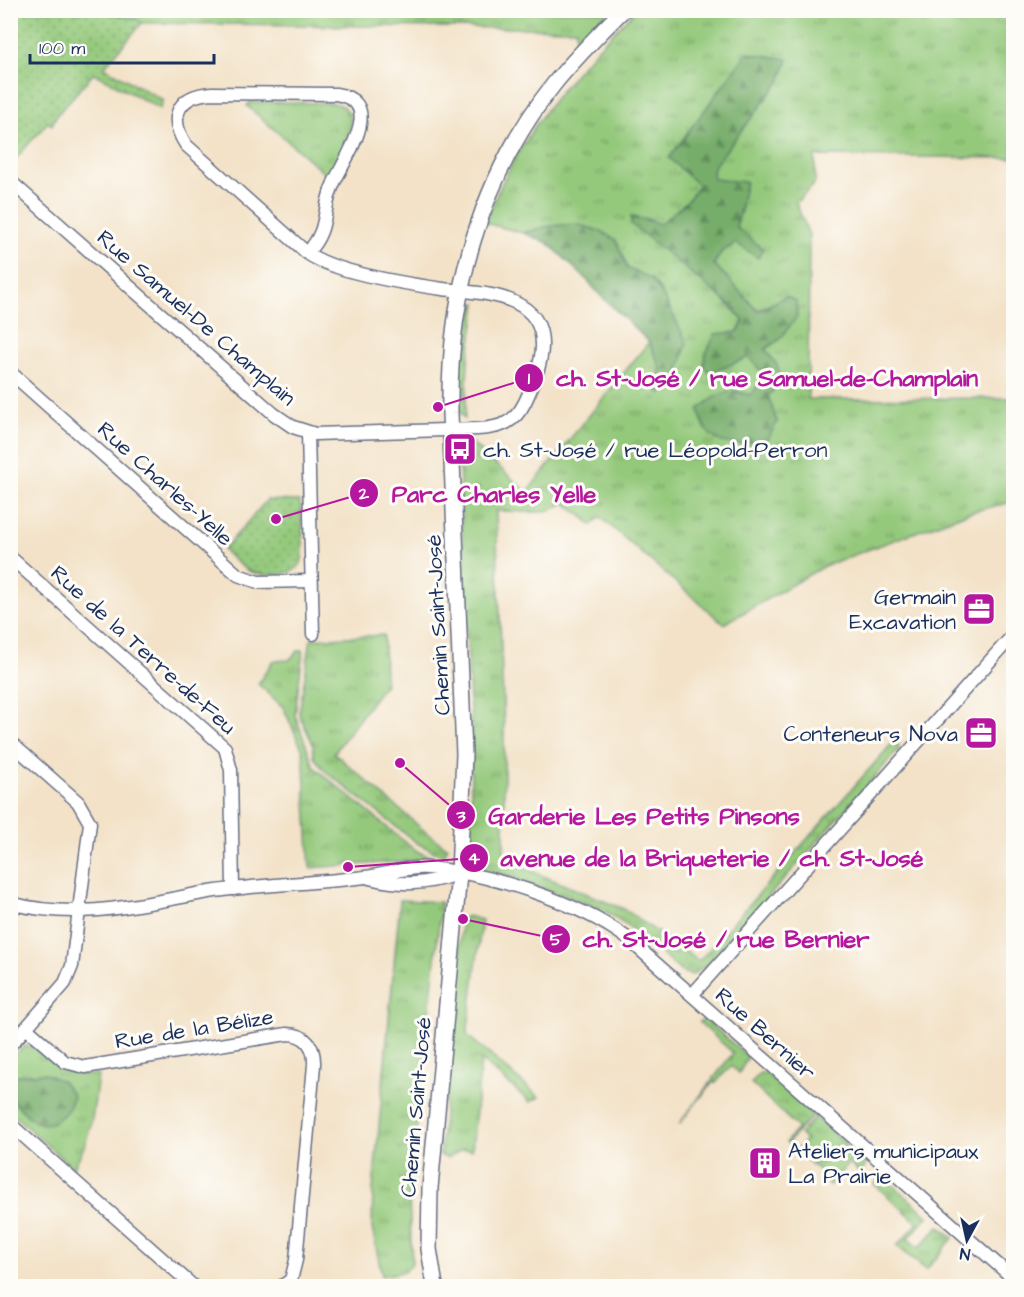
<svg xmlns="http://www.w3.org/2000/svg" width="1024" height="1297" font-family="'Architects Daughter',sans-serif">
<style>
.grass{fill:url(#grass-tufts);stroke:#587c6c;stroke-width:1.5;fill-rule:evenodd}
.forest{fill:url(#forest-firs);stroke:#496e64;stroke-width:1.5}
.park{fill:url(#park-dots);stroke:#587c6c;stroke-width:1.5}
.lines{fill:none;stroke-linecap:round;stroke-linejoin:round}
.minor-casing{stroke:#676e83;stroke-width:15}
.tertiary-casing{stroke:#676e83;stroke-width:18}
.minor{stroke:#fff;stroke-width:12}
.tertiary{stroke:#fff;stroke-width:15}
.labels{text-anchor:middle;stroke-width:6;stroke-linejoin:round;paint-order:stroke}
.street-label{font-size:22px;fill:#1b2f5e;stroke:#fdfcf7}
.poi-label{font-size:22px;fill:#1b2f5e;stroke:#fdfcf7;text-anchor:start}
.leader{fill:none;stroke:#b5179e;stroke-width:2}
.callout-dot{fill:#b5179e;stroke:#fdfcf7;stroke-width:2}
.mark-label{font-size:18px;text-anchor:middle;font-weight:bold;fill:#fff}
.callout-label{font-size:24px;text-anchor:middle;font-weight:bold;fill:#b5179e;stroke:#fdfcf7;stroke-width:6;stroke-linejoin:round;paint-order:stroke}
</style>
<defs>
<pattern id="grass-tufts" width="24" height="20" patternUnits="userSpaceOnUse" patternTransform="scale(1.5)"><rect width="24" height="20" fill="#94c97b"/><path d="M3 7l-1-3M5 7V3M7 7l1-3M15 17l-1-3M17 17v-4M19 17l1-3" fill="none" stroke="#78a468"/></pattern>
<pattern id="forest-firs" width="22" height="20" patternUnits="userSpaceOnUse" patternTransform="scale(1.5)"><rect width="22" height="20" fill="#77ad6b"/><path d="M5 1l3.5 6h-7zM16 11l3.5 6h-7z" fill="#618d5b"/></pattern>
<pattern id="park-dots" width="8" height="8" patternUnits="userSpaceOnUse" patternTransform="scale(1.5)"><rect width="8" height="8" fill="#94c97b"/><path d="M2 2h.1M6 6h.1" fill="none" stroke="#78a468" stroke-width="1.8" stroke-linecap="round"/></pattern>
</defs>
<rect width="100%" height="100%" fill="#fdfcf7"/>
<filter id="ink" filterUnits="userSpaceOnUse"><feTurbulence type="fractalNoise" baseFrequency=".0167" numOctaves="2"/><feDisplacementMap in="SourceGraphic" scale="12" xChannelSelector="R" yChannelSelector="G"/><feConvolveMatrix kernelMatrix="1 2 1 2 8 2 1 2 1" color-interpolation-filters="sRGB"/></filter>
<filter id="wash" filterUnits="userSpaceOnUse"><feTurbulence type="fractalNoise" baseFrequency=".008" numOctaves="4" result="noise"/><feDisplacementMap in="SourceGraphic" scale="24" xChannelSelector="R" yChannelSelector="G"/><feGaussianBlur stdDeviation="1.35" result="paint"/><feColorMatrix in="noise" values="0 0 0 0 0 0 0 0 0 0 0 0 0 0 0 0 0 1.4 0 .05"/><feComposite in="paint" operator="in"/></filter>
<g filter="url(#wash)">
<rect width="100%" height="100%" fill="#f3e2c8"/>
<g class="grass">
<polygon points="106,11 609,11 576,42 576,29 142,23 136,19 106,13"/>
<path d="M635 11H1013V158L815 156V183L796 203 809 235 808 399 1013 398V502L970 512 824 566 724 624 600 517 592 525 564 502C550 518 516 510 496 511L504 727V860L624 909 699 961 897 738 899 749 710 963 692 975 682 972 626 924 598 907 480 867 471 858V726L459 461 462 464 467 460V450L463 446 467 439 527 492 649 342 661 369 655 384 658 392 678 326C658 291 668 286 627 268L623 254 550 226 523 233 485 223C516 138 571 72 635 11ZM747 53 788 59 780 81 713 167V180L742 207 736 227 758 257 736 243 722 251 714 264 758 311 786 296 779 340 764 348 777 365 768 396 777 422 733 390 750 395 766 377 749 357 710 372 744 321 645 218 660 225 686 202 700 186 670 158Z"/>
<path d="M250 102 333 103C371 110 337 157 328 176L247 106Z"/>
<polygon points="477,303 468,363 465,419 456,408 456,362 464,310"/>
<polygon points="384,635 385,684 334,753 427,833 448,848 443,856 417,843 324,770 314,757 313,744 299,714 311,639"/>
<polygon points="299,650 303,650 295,715 314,767 416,851 437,859 310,868 303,751 283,707 258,684 273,661 289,660"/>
<polygon points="400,900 440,902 441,906 409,1195 412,1264 403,1272 382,1276 372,1228 373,1190"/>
<polygon points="467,916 482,920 467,1035 539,1097 530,1102 481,1060 472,1150 463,1149 447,1158 440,1155 462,919"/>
<polygon points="705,1019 748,1057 739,1073 731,1066 715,1083 713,1082 679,1124 733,1053 699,1022"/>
<path d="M25 1046C52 1046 51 1081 98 1074 94 1108 92 1138 73 1168L11 1113 10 1098 35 1122 44 1073 11 1076V1057Z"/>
<polygon points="760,1073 766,1073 813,1115 790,1140 789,1145 786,1142 798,1128 751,1083"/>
<polygon points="815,1117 867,1162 861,1174 849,1163 830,1185 824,1180 826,1177 796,1150 806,1140 800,1134"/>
<polygon points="881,1177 884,1177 928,1216 908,1239 919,1248 939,1226 953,1238 926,1270 897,1246 918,1223 874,1184"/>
</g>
<g class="forest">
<path d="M747 53 788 59 780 81 713 167V179L746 182 736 227 763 249 758 258 736 243 722 251 714 264 758 311 786 296 796 301 797 317 779 340 765 349 777 365 782 381 768 396 777 422 768 439C735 448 705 449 699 409 719 393 724 388 750 395L766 377 749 357 710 373 704 366 705 356 715 334 738 332 744 321 729 304 631 224V216L660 224 686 202 699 186 669 158Z"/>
<path d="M577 224 600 231 616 240 627 268C634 271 643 274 649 278 661 286 679 328 687 343L678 373 661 394 655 384 661 369 649 342 598 293 589 282 548 243 523 233 550 226Z"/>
<path d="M44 1073 62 1081 73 1095C72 1111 53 1130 36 1122 27 1117 18 1105 10 1098L11 1076Z"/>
</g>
<g class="park">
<polygon points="69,11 82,13 82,11 106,11 106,13 136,19 142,23 104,67 163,100 160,109 94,73 56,116 52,125 48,122 11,164 11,11"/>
<path d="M267 500 300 501C301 516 306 550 301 563 295 577 261 577 249 571 239 566 231 557 223 550Z"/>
</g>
</g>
<g filter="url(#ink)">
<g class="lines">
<g class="minor-casing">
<g id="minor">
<path d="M10 181 274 414 293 427 315 434 478 429C500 428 515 423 525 402 541 369 558 322 514 302 493 292 465 292 443 289 407 284 335 273 307 253L186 145C167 116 179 95 212 93L336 94C388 102 343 160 333 185 321 213 330 228 307 253"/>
<polyline points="10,372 238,575 258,582 311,581"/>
<polyline points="308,433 313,634"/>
<polyline points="10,557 225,748 231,770 233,889"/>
<polyline points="10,742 78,802 90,823 72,966 65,983 26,1028"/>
<path d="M369 878C402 886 425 885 457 874"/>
<path d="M10 903C77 921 138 905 203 893 257 884 312 884 365 877 386 875 406 866 428 868 488 873 579 902 627 938L1014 1279"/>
<polyline points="692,995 1014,634"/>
<path d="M10 1045 26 1028 65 1062 85 1067 287 1034C306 1034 315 1047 314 1065L296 1260 291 1280 282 1286"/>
<polyline points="10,1124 193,1286"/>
</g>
</g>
<g class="tertiary-casing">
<path id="tertiary" d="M435 1286 429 1249 430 1188 459 874 464 754 450 413C448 295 480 177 554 84 575 58 599 34 623 10"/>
</g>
<use href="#minor" class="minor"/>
<use href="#tertiary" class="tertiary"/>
</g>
</g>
<defs>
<g id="bus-square" transform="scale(1.725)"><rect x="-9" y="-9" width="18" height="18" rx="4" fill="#b5179e" stroke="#fdfcf7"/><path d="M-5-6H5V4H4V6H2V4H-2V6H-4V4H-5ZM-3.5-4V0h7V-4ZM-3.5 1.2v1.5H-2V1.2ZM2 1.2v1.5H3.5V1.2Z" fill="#fff"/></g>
<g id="office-square" transform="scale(1.725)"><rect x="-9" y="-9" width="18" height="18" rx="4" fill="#b5179e" stroke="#fdfcf7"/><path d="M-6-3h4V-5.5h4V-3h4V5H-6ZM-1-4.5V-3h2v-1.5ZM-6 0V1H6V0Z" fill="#fff"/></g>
<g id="building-square" transform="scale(1.725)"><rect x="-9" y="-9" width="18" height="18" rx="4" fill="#b5179e" stroke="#fdfcf7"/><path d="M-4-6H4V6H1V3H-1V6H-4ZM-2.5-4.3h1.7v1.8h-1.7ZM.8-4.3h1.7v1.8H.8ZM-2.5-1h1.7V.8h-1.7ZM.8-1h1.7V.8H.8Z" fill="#fff"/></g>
</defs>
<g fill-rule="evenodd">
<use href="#bus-square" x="460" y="449"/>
<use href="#office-square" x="979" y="609"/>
<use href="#office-square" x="981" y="733"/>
<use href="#building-square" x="765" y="1163"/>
</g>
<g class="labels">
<g class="street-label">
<text transform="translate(197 317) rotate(41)" y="8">Rue Samuel-De Champlain</text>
<text transform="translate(166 483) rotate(42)" y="8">Rue Charles-Yelle</text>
<text transform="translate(437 625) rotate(-93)" y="8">Chemin Saint-José</text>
<text transform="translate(144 649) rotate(42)" y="8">Rue de la Terre-de-Feu</text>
<text transform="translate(194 1028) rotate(-9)" y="8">Rue de la Bélize</text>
<text transform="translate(766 1033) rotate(42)" y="8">Rue Bernier</text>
<text transform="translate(415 1107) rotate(-85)" y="8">Chemin Saint-José</text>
</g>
<g class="poi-label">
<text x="483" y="457">ch. St-José / rue Léopold-Perron</text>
<text x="956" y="604" text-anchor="end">Germain<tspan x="956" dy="25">Excavation</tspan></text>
<text x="958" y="741" text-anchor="end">Conteneurs Nova</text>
<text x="788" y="1158">Ateliers municipaux<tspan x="788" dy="25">La Prairie</tspan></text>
</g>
</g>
<path class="leader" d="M438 407L529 378M276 519L364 493M400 763L461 815M348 867L474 858M463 919L556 939"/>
<g class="callout-dot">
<circle cx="438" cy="407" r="6"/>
<circle cx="276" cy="519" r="6"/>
<circle cx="400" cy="763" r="6"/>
<circle cx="348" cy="867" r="6"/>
<circle cx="463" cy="919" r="6"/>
<circle cx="529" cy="378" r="15"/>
<circle cx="364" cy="493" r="15"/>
<circle cx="461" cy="815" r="15"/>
<circle cx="474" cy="858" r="15"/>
<circle cx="556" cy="939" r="15"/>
</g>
<g class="mark-label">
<text x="529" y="384">1</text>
<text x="364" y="499">2</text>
<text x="461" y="822">3</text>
<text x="474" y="864">4</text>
<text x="556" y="945">5</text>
</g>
<g class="callout-label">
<text x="767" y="386">ch. St-José / rue Samuel-de-Champlain</text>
<text x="494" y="502">Parc Charles Yelle</text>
<text x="644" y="824">Garderie Les Petits Pinsons</text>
<text x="712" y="866">avenue de la Briqueterie / ch. St-José</text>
<text x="726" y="947">ch. St-José / rue Bernier</text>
</g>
<rect width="1024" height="1297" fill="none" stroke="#fdfcf7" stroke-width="36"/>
<g transform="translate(967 1240) rotate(188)" stroke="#fdfcf7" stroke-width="4.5" paint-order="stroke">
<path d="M0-4.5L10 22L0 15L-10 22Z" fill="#1b2f5e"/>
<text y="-9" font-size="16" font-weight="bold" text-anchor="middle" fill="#1b2f5e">N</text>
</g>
<path d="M30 54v9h184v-9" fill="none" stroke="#1b2f5e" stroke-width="3"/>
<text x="39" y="54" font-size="18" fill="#1b2f5e" stroke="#fdfcf7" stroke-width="4.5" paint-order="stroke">100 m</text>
</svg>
